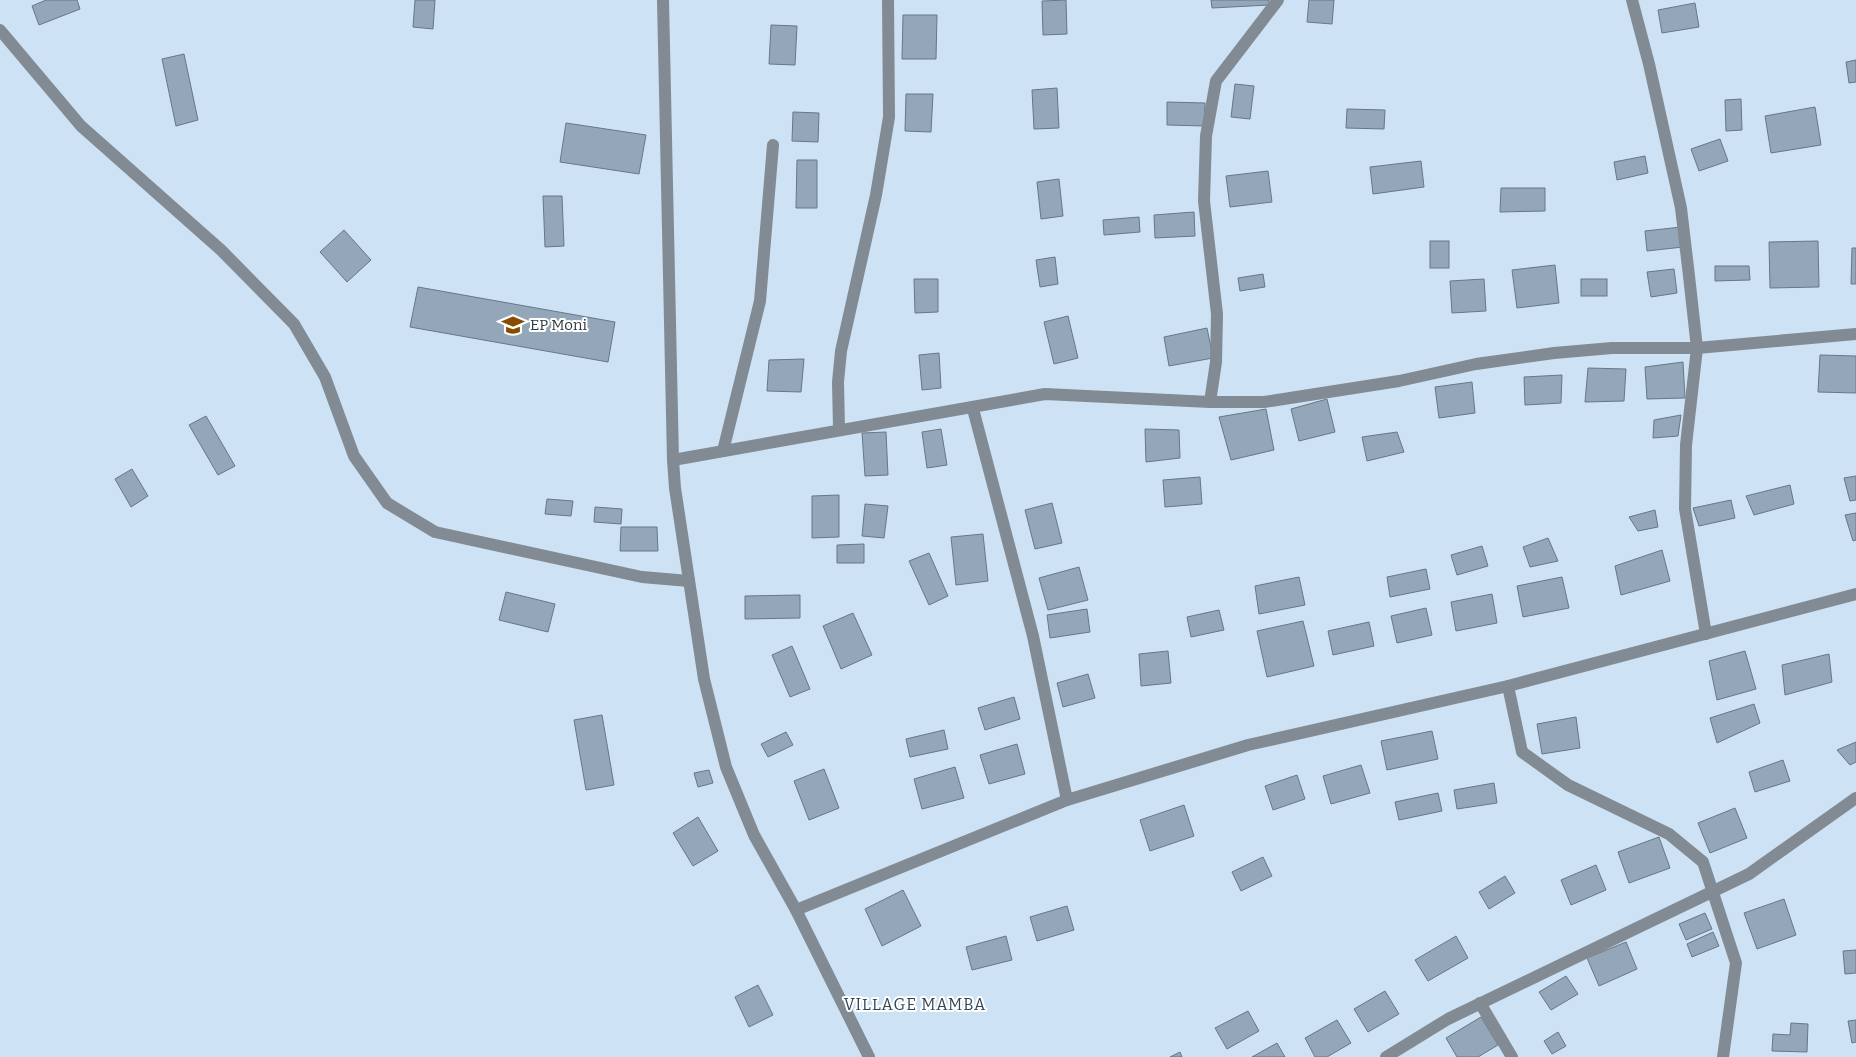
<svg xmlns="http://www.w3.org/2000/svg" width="1856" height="1057" font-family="Bitter,serif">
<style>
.building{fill:#93a7b8;stroke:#657888}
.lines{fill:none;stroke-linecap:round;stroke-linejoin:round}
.minor{stroke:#828b93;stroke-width:12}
.labels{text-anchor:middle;stroke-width:4;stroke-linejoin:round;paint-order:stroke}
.poi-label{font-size:15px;fill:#313a41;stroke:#fff;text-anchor:start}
.neighbourhood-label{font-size:16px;letter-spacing:1px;fill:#334553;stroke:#fff}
</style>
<rect width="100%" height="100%" fill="#cde2f4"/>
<g class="building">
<polygon points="46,0 77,0 80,9 39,25 32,6"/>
<polygon points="415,0 435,0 433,29 413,27"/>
<polygon points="1066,0 1067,34 1043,35 1042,1"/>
<polygon points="1211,0 1269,0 1269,5 1212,8"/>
<polygon points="1309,0 1334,0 1332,24 1307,22"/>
<polygon points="1695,3 1699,27 1662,33 1658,10"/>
<polygon points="903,15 937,15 936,59 902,59"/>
<polygon points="771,25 797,26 795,65 769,64"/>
<polygon points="184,54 198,120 176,126 162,59"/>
<polygon points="1856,60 1856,82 1849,83 1846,62"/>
<polygon points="1235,84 1254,86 1250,119 1231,117"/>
<polygon points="1057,88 1059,128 1034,129 1032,90"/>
<polygon points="906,94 933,94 931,132 905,131"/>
<polygon points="1741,99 1742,130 1726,131 1725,100"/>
<polygon points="1167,102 1205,103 1204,126 1167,125"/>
<polygon points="1815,107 1821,145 1771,153 1765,116"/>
<polygon points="1347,109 1385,110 1384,129 1346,128"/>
<polygon points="793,112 819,113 818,142 792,141"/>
<polygon points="566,123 646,135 639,174 560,162"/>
<polygon points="1720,139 1728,161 1699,171 1691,149"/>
<polygon points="1645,156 1648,173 1617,180 1614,162"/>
<polygon points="797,160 817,160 817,208 796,208"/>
<polygon points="1421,161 1424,187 1373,194 1370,167"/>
<polygon points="1268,171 1272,202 1230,207 1226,176"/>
<polygon points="1059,179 1063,216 1041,219 1037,182"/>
<polygon points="1501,188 1545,188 1545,211 1500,212"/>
<polygon points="543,196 562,196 564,246 545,247"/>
<polygon points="1194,212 1195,236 1155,238 1154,215"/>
<polygon points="1139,217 1140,232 1104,235 1103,220"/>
<polygon points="1681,227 1683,247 1647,251 1645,231"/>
<polygon points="344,230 371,260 347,282 320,252"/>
<rect x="1430" y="241" width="19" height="27"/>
<polygon points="1818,241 1819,287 1770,288 1769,242"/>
<polygon points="1852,248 1856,248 1856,284 1851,284"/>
<polygon points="1055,257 1058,284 1040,287 1036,260"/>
<polygon points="1555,265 1559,303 1517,308 1512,270"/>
<polygon points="1715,266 1749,266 1750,280 1715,281"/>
<polygon points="1674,269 1677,293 1651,297 1647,272"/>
<polygon points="1263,274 1265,287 1240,291 1238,278"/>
<polygon points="914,279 938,279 938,312 915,313"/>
<polygon points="1484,279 1486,311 1452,313 1450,281"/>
<rect x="1581" y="279" width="26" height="17"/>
<polygon points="418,287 615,322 608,362 410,327"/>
<polygon points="1068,316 1078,358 1054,364 1044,322"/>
<polygon points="1207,328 1213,358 1169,366 1164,337"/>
<polygon points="939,353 941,388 922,390 919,355"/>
<polygon points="1820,355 1856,356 1856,393 1818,392"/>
<polygon points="804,359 801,392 767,391 769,360"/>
<polygon points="1683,362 1685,398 1647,399 1645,367"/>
<polygon points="1588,368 1626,369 1624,401 1585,402"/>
<polygon points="1562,375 1561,403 1525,405 1524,377"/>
<polygon points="1472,382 1475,413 1439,418 1435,387"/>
<polygon points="1327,399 1335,432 1299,441 1291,409"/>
<polygon points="1266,409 1274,450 1231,460 1219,417"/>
<polygon points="1681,415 1678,436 1653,438 1654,420"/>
<polygon points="206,416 235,466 218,475 189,425"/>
<polygon points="941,429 947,465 927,468 922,432"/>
<polygon points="1145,429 1179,430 1180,458 1146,462"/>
<polygon points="886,432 888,475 865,476 862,433"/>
<polygon points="1397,432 1404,452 1367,461 1362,437"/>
<polygon points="132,469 148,496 131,507 115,479"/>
<polygon points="1856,476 1856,500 1850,501 1844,478"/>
<polygon points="1200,477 1202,504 1165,507 1163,480"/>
<polygon points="1790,485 1794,504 1754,515 1746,496"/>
<polygon points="839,495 839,537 812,538 812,496"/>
<polygon points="547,499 573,501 571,516 545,514"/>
<polygon points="1731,500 1735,518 1699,526 1693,508"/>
<polygon points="1052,503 1062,543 1035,549 1025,510"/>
<polygon points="865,504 888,506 884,538 862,536"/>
<polygon points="595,507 622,509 621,524 594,522"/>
<polygon points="1655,510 1658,527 1638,531 1629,517"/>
<polygon points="1856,513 1856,540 1853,541 1845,515"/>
<polygon points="621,527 657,527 658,551 620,551"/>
<polygon points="983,534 988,581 956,585 951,537"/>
<polygon points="1548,538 1558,561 1530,567 1523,547"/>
<polygon points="864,544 864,563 837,563 837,545"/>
<polygon points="1482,546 1488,566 1457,575 1451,555"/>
<polygon points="1662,550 1670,581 1621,595 1615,566"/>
<polygon points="929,553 948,596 929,605 909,561"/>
<polygon points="1079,567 1088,600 1048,610 1039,578"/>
<polygon points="1426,569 1430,589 1390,597 1387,577"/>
<polygon points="1299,577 1305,605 1259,614 1255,586"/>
<polygon points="1562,577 1569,608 1523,617 1517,586"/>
<polygon points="506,592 555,604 548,632 499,620"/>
<polygon points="1492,594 1497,623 1456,631 1451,602"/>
<polygon points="800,595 800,618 745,619 745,596"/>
<polygon points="1426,608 1432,635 1397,643 1391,616"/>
<polygon points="1087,609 1090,632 1050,638 1047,615"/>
<polygon points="1219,610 1224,630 1191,637 1187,617"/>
<polygon points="853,613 872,655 841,669 823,626"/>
<polygon points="1303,621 1314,666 1267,677 1257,631"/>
<polygon points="1369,622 1374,646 1333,655 1328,631"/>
<polygon points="792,646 810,689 790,697 772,655"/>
<polygon points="1168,651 1171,683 1141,686 1139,654"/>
<polygon points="1745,651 1756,689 1717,700 1709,661"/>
<polygon points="1829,654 1832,682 1785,695 1782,665"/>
<polygon points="1088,674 1095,698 1063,707 1057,683"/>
<polygon points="1014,697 1020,719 985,730 978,708"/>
<polygon points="1754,704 1760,723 1717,743 1710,718"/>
<polygon points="602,715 614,785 586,790 574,720"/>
<polygon points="1576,717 1580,748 1542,754 1537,724"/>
<polygon points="944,730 948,749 910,757 906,739"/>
<polygon points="1432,731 1438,759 1387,770 1381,741"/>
<polygon points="786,732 793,745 768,757 761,744"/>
<polygon points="1856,742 1856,762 1850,765 1837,750"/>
<polygon points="1017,744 1025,774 989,784 980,755"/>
<polygon points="1783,760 1790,781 1755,792 1749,772"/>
<polygon points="1361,765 1370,793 1331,804 1323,776"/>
<polygon points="955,767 964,798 922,809 914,779"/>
<polygon points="824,769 839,808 809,820 794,781"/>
<polygon points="709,770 713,783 698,787 694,773"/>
<polygon points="1297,775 1305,799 1273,810 1265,786"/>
<polygon points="1494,783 1497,803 1457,809 1454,790"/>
<polygon points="1438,793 1442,811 1399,820 1395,802"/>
<polygon points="1184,805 1194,836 1150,851 1140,820"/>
<polygon points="1735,808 1747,838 1710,853 1698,823"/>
<polygon points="698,817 718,851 693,866 673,833"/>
<polygon points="1659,837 1670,868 1629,883 1618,852"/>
<polygon points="1263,857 1272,876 1241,891 1232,872"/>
<polygon points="1596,865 1606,890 1571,905 1561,880"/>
<polygon points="1505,876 1515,893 1489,909 1479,892"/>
<polygon points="903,890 921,926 882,946 865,909"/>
<polygon points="1784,899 1796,935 1757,949 1744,913"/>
<polygon points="1067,906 1074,930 1037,941 1030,917"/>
<polygon points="1705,913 1712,929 1686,940 1679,924"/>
<polygon points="1713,932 1719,946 1692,957 1687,944"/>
<polygon points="1006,936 1012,960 972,970 966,947"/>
<polygon points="1456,936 1468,958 1428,981 1415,960"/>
<polygon points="1626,942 1637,969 1599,986 1587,958"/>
<polygon points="1856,950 1856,973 1845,974 1843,951"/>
<polygon points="1566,976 1578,994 1551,1010 1539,992"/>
<polygon points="758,985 773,1015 749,1027 735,997"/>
<polygon points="1385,991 1399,1014 1368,1032 1354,1009"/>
<polygon points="1248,1011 1259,1031 1227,1049 1215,1028"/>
<polygon points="1481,1017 1498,1045 1478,1057 1457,1057 1446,1038"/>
<polygon points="1337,1020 1351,1043 1327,1057 1315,1057 1305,1038"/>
<polygon points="1856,1020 1856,1042 1852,1043 1848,1021"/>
<polygon points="1791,1023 1808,1024 1807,1052 1772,1051 1773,1034 1790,1035"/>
<polygon points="1558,1032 1566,1046 1552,1054 1544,1041"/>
<polygon points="1277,1043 1285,1057 1252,1057"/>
<polygon points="1180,1052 1182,1057 1170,1057"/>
</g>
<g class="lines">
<g class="minor">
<polyline points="663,0 673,460 675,488 704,679 726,767 754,835 796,910 869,1057"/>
<polyline points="1632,0 1649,64 1681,208 1689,276 1697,348 1686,445 1685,509 1706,634"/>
<polyline points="0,30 81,126 221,250 294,324 325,377 354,456 387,503 435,532 642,577 689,581"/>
<polyline points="1210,402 1216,362 1217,314 1204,201 1206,136 1216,81 1278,0"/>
<polyline points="973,409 1033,636 1067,800"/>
<polyline points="839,429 838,382 841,351 876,195 889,117 888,0"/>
<polyline points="723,451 760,301 773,145"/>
<polyline points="673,460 1045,394 1210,402 1264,402 1399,381 1476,364 1554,353 1612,348 1697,348 1856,334"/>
<polyline points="1508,686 1522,752 1568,785 1669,834 1703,862 1736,963 1723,1057"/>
<polyline points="796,910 1067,800 1248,745 1508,686 1856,594"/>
<polyline points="1480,1003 1512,1057"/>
<polyline points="1386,1057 1448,1019 1749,874 1856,798"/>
</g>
</g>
<defs>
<g id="school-bare" transform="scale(1.725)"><path d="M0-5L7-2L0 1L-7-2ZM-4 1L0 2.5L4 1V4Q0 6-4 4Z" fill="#864d00" stroke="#fff" stroke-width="2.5" paint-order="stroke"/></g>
</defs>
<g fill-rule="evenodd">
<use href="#school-bare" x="513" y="325"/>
</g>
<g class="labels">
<g class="poi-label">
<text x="530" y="330">EP Moni</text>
</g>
<g class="neighbourhood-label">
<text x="915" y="1010">VILLAGE MAMBA</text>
</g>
</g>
</svg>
